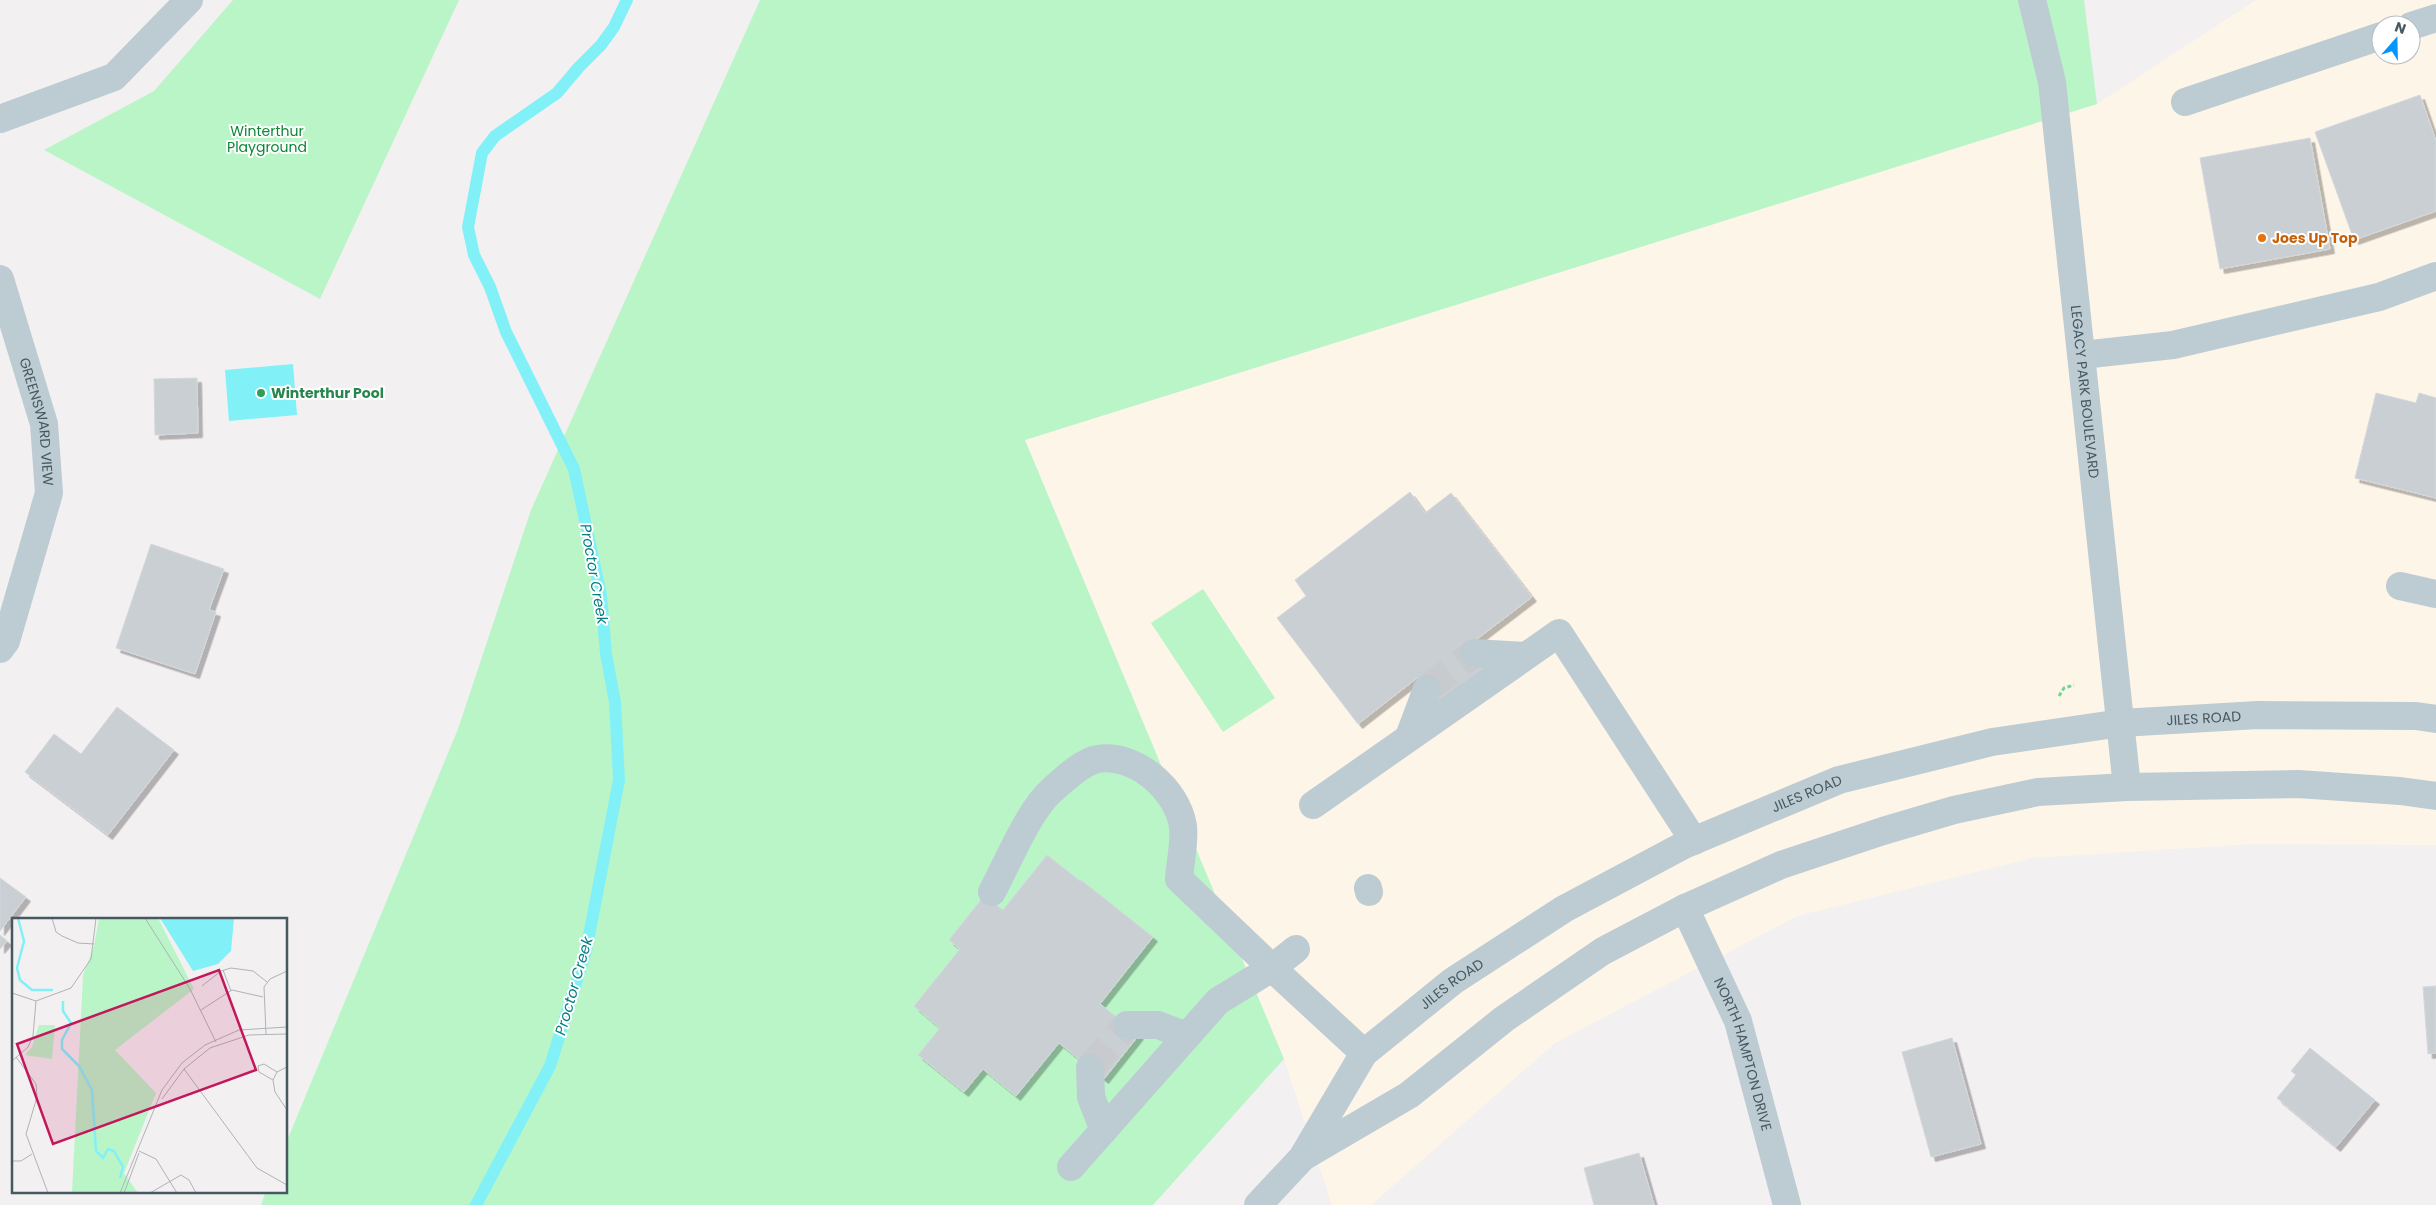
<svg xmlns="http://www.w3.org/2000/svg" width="2436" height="1205" font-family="Poppins,sans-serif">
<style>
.commercial{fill:#fef5e9;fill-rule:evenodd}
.green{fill:#baf5c8}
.water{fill:#82f1f7}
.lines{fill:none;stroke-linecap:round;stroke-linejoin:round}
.stream{stroke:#82f1f7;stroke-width:12}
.building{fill:#cacfd4;stroke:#d4d8dd;filter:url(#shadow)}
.minor-tunnel{stroke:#c8cacd;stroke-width:28;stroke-dasharray:28 14;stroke-linecap:butt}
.path{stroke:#6ed793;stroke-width:3;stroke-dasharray:4 2.5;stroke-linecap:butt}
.minor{stroke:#bdcbd2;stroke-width:28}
.food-dot{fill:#e8710a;stroke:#fff;stroke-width:2}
.leisure-dot{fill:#2e9e5b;stroke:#fff;stroke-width:2}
.labels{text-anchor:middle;stroke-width:4;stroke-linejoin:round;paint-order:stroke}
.park-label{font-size:14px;fill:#0c8736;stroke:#fff}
.food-label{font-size:14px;font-weight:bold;fill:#c56008;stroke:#fff;text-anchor:start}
.street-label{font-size:14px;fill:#465861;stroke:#fff}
.leisure-label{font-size:14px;font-weight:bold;fill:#27864d;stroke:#fff;text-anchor:start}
.water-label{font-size:15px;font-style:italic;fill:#058087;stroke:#fff}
.inset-river{fill:none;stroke:#82f1f7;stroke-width:2.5}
.inset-road{fill:none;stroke:#aeb3b7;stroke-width:1}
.view{fill:#c2185b;fill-opacity:0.15;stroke:#c2185b;stroke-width:2.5}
.inset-edge{fill:none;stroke:#465861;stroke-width:2.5}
</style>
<defs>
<filter id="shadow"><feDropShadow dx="4.5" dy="4.5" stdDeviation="0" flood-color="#0004"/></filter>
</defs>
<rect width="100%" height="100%" fill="#f3f0f1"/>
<path class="commercial" d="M2256 0H2436V845L2253 844 2033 858 1797 916 1555 1043 1371 1205H1332L1284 1059 1025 440 2097 104ZM2381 25H2411V55H2381Z"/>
<g class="green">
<polygon points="233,0 459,0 320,299 44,150 154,91"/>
<polygon points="760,0 2084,0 2097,104 1025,440 1284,1059 1153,1205 261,1205 266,1191 286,1191 286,1143 458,729 531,510"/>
<polygon points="1203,589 1275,698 1223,732 1151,623"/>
</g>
<polygon class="water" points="293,364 297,415 229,421 225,370"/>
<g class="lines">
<polyline class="stream" points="476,1205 550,1066 586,951 619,780 615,702 606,654 601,595 574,469 506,332 490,287 474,255 468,227 482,153 495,136 557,93 579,67 601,45 614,27 627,0"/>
</g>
<g class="building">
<polygon points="2420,95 2436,141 2436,211 2354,240 2315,132"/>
<polygon points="2310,138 2330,249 2220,269 2200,158"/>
<polygon points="197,378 198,433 155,435 154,379"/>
<polygon points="2376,393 2416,403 2419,393 2436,398 2436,498 2355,478"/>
<polygon points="1410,492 1425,513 1451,493 1532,597 1468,646 1489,673 1442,709 1417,678 1358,724 1277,618 1306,596 1295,580"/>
<polygon points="151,544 224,569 209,610 216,612 195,674 116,648"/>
<polygon points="117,707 174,750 108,835 25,772 54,734 81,754"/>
<polygon points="1047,855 1080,881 1081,880 1153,937 1100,1004 1139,1035 1104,1079 1059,1043 1016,1096 983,1069 964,1092 918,1055 940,1028 914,1006 960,949 949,940 984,896 1003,910"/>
<polygon points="0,878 26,897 0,931"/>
<polygon points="0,935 7,941 0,949"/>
<polygon points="2436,986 2436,1053 2428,1054 2423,987"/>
<polygon points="1952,1038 1981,1144 1931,1157 1902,1052"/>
<polygon points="2310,1048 2375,1100 2336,1147 2277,1098 2296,1075 2291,1071"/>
<polygon points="1639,1153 1654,1205 1594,1205 1584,1168"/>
</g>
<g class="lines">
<g class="minor-tunnel">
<polyline points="1427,689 1474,653"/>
<polyline points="1090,1068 1127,1025"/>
</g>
<polyline class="path" points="2059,696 2064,688 2074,685"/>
<g class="minor">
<path id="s1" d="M2032 0 2052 82 2127 787"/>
<polyline points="2411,26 2436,18"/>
<polyline points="2185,102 2381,36"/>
<polyline points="0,119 114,77 189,0"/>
<path id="s2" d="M0 279 44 424 49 493 6 641 0 649"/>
<polyline points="2082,355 2173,345 2379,297 2436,276"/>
<polyline points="2400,586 2436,594"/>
<polyline points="1474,653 1525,656"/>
<polyline points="1409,737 1427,689"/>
<polyline points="1313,805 1559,633 1694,841"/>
<polyline points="1368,888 1369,892"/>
<path d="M992 892C1007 864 1028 812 1051 791 1062 781 1083 761 1098 759 1135 753 1177 789 1183 826 1185 842 1180 863 1179 879L1272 968 1218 1001 1071 1167"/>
<path id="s3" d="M1685 908 1738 1021 1787 1205"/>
<polyline points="1296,949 1272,968 1364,1053"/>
<polyline points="1127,1025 1158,1025 1187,1036"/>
<polyline points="1090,1068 1091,1097 1104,1130"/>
<polyline points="1303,1157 1409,1095 1504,1019 1603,951 1685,908 1781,865 1883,831 1954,810 2038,792 2127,787 2298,784 2400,791 2436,796"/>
<path id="s4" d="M1258 1205 1302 1158 1364 1053 1453 981 1564 909 1686 844 1839 780 1992 742 2121 723 2258 715 2416 716 2436 719"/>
</g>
</g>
<circle class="food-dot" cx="2262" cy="238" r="5"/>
<circle class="leisure-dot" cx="261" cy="393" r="5"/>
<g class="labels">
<g class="park-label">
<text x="267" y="136">Winterthur<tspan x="267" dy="16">Playground</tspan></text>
</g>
<g class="food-label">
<text x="2272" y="243">Joes Up Top</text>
</g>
<g class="street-label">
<text dy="5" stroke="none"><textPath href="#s1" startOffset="396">LEGACY PARK BOULEVARD</textPath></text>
<text dy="5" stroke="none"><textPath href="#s2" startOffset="148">GREENSWARD VIEW</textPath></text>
<text dy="5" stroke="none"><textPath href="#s4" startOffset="1108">JILES ROAD</textPath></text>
<text dy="5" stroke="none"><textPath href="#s4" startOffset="702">JILES ROAD</textPath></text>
<text dy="5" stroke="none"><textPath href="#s4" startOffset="298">JILES ROAD</textPath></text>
<text dy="5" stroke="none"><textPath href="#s3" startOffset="158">NORTH HAMPTON DRIVE</textPath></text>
</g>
<g class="leisure-label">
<text x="271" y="398">Winterthur Pool</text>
</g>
<g class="water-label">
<text transform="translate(594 574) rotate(80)" y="5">Proctor Creek</text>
<text transform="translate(574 986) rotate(-74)" y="5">Proctor Creek</text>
</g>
</g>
<g transform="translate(12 918)">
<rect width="275" height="275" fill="#f3f0f1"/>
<path d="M87 0H146L182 71 103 132 144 175 112 255 126 275H60L71 57 82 28ZM27 107H43L40 141 13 137 20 129Z" fill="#baf5c8"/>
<path d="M148 0H222L219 33 206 46 181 53Z" fill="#82f1f7"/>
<path class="inset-river" d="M6 0 12 23 5 50 8 62 20 72H41M51 83V93L59 105 50 122V131L67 148 80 172 84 233 91 240 96 231 102 233 111 249 108 260"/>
<path class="inset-road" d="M40 0 44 14 50 18 66 25 82 26M133 0 178 71 204 124M211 52 219 73M190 68 209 53 219 50 241 53 255 64M0 75 24 83 59 70 79 41 84 0M189 92 220 72 251 79M254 116 252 69 258 61 275 53M4 139 24 166 25 179 14 216 36 275M0 143 16 129 21 118 24 83M275 149 265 154 261 162 263 174 275 192M172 151 245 250 275 267M261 162 247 154 246 148 252 146 265 154M150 181 172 151 198 130 237 117 275 116M127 233 144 241 165 275M0 243H9L20 236M108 275 150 172 170 145 193 127 227 112 275 109M112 275 127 235M138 275 169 257 177 262 184 275"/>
<path class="view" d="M207 52 244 152 41 226 5 126Z"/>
<rect width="275" height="275" class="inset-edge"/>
</g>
<g transform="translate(2396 40) rotate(20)"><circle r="24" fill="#ffffff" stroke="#b5bcc0"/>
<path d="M0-4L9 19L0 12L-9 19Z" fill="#0396fb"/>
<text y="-8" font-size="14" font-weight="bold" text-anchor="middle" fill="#465861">N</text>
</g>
</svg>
